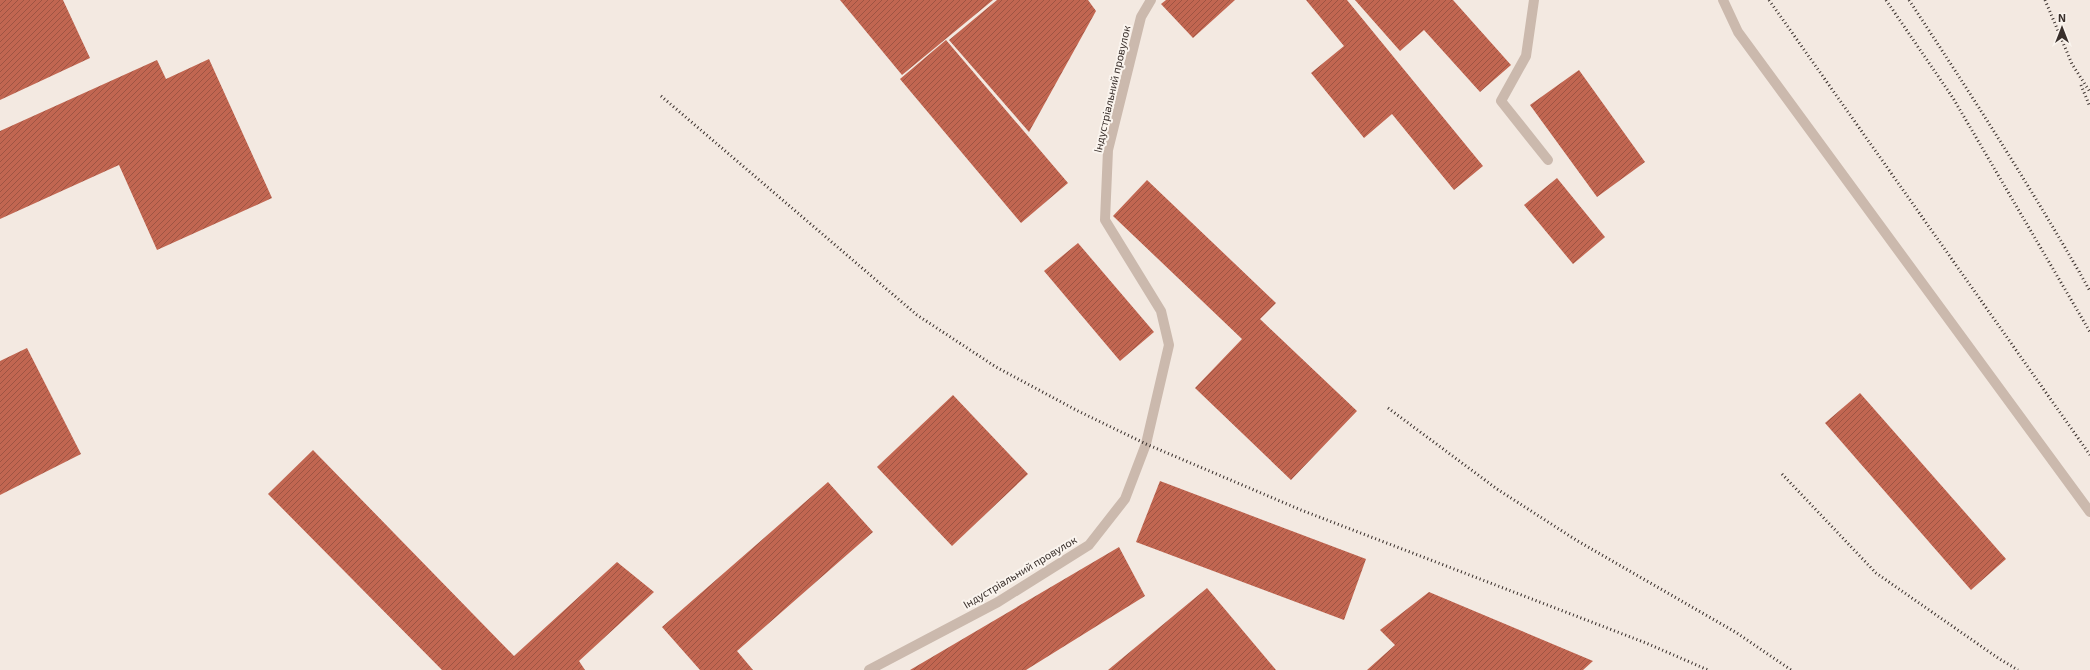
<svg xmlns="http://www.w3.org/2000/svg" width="2090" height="670" font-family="'Exo 2',sans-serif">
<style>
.building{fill:url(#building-hatch)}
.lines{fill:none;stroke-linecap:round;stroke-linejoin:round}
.minor{stroke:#cbb9ad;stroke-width:10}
.rail{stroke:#392f2b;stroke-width:3;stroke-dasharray:1 3;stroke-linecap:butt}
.labels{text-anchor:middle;stroke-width:4;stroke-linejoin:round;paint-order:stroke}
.street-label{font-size:11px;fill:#392f2b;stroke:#faf4ee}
</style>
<defs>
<pattern id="building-hatch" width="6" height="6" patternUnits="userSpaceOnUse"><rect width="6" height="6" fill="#c16651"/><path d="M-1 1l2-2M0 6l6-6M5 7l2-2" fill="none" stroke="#9e5443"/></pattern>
</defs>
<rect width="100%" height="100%" fill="#f3e9e1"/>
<g class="building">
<polygon points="0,0 63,0 90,58 0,100"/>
<polygon points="840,0 993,0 902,75"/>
<polygon points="997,0 1088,0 1096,11 1029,132 949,40"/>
<polygon points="1166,0 1235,0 1193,38 1161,4"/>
<polygon points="1306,0 1347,0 1483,166 1454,190 1392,114 1364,138 1311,73 1344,46"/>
<polygon points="1355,0 1453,0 1511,65 1480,92 1424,30 1400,51"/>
<polygon points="946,40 1068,183 1021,223 900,79"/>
<polygon points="209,59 272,198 157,250 119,165 0,219 0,131 157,60 166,79"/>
<polygon points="1579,70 1645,162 1597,197 1530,105"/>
<polygon points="1557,178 1605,237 1573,264 1524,205"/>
<polygon points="1147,180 1276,303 1260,319 1357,411 1291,480 1195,388 1242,339 1113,216"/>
<polygon points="1078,243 1154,332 1120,361 1044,271"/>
<polygon points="27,348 81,454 0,495 0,361"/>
<polygon points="1860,393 2006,559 1971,590 1825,423"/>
<polygon points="953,395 1028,474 952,546 877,467"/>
<polygon points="313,450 514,656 617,562 654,592 579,661 585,670 442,670 268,494"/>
<polygon points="1160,481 1366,559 1344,620 1136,542"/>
<polygon points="828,482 873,532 737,651 753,670 700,670 662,627"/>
<polygon points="1119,547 1145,596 1026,670 910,670"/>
<polygon points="1207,588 1276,670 1108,670"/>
<polygon points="1429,592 1593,661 1583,670 1367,670 1395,645 1380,630"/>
</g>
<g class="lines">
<g class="minor">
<polyline points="1534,0 1526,56 1501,101 1548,160"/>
<polyline points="1723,0 1738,32 2090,512"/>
<polyline points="869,670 998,602 1089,545 1125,499 1146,444 1169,345 1161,311 1105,220 1108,150 1141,17 1151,0"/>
</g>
<g class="rail">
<polyline points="1769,0 2090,455"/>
<polyline points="1886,0 1953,98 2090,332"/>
<path d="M1909 0C1972 96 2034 192 2090 291"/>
<polyline points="2045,0 2072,64 2090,92"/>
<polyline points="2081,85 2090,107"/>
<polyline points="661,96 917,315 996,367 1078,411 1146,444 1301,510 1646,643 1708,670"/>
<polyline points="1388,408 1497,489 1576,540 1737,633 1791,670"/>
<polyline points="1782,474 1876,573 1998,658 2018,670"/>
</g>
</g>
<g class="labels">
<g class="street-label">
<text transform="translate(1112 89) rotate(-77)" y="4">Індустріальний провулок</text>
<text transform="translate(1020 572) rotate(-31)" y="4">Індустріальний провулок</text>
</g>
</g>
<g transform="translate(2062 28)" stroke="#faf4ee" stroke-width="3" paint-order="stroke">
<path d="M0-3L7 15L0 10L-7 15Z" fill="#392f2b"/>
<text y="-6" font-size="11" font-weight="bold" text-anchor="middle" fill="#392f2b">N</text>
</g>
</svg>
